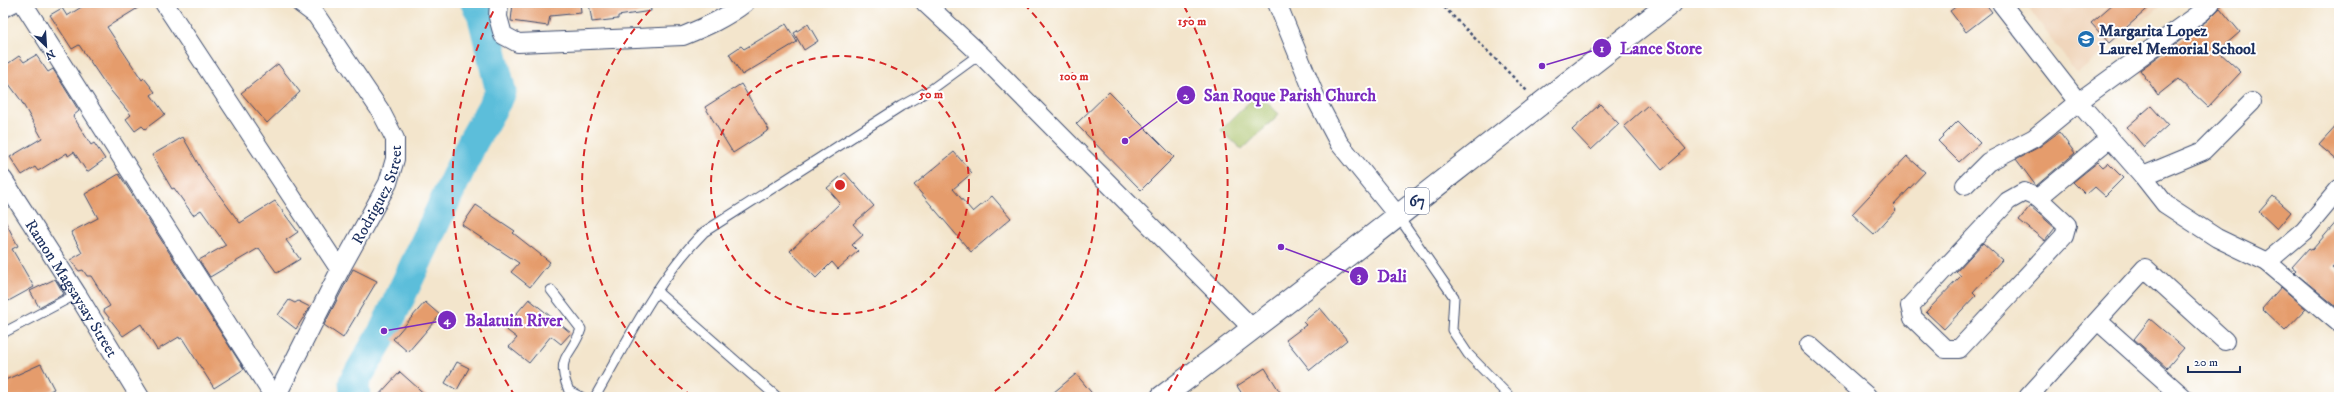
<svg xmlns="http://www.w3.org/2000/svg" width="2342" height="400" font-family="'IM FELL DW Pica',serif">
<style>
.built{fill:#f0d6bc}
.green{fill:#a8c167;stroke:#627862}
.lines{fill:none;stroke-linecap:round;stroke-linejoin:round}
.river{stroke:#5bbeda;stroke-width:31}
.building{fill:#e59c6c}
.service-casing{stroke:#3b4a6e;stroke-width:11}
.minor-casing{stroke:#3b4a6e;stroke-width:20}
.primary-casing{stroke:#3b4a6e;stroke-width:24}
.path{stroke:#3b4a6e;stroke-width:2.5;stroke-dasharray:3 3;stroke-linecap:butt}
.service{stroke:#fff;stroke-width:9}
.minor{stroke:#fff;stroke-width:18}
.primary{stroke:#fff;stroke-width:22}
.ring{fill:none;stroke:#d62828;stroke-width:2;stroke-dasharray:7 5}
.labels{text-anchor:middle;stroke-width:4;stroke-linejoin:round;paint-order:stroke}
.shield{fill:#fff;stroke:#5f6d8e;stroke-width:1}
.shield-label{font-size:15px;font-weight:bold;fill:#1b2f5e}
.poi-label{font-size:16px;font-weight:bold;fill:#1b2f5e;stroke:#fff;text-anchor:start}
.street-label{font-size:16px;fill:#1b2f5e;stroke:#fff}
.centre{fill:#d62828;stroke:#fff;stroke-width:2}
.ring-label{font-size:12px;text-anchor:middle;font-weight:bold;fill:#d62828;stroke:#fff;stroke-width:4;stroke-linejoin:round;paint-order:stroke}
.leader{fill:none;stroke:#7b2cbf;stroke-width:1.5}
.callout-dot{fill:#7b2cbf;stroke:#fff;stroke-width:1.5}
.mark-label{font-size:12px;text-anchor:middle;font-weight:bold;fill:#fff}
.callout-label{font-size:17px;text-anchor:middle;font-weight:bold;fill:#7b2cbf;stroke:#fff;stroke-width:4;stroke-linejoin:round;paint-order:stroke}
</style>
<rect width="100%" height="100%" fill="#fff"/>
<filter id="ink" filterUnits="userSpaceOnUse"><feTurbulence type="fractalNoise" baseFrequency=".025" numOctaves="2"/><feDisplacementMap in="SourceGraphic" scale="8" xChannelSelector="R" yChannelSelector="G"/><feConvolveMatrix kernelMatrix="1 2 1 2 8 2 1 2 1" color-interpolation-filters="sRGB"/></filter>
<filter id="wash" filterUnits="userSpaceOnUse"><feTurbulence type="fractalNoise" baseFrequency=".012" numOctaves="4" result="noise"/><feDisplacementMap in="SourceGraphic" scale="16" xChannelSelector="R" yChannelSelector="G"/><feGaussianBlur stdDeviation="0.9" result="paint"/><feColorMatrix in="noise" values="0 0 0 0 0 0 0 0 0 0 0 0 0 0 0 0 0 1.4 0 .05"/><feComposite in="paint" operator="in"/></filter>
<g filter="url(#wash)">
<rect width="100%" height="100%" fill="#f3e5cc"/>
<polygon class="built" points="2025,3 2164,3 2077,74"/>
<polygon class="green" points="1258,93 1279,114 1242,150 1221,130"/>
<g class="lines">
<polyline class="river" points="355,397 354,382 384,331 473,141 501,92 482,13 476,3"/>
</g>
<g id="blocks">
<g class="building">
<polygon points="88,3 146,3 107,27 142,80 144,78 155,92 151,95 165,114 145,129 142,126 135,131 126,119 131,115 106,85 79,45 72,49 50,15 62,8 67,16"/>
<polygon points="513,3 580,3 581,13 550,16 548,26 511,21"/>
<polygon points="589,3 650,3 651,11 618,16 618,19 592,22"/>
<polygon points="1961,3 1985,3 1992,12 1966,32 1950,11"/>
<polygon points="2114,3 2154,3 2109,43 2091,23"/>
<polygon points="2220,8 2240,32 2218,51 2241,72 2208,107 2178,79 2158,95 2140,70 2208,20"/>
<polygon points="786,24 797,42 742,75 729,54 741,46 744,49"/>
<polygon points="808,24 818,41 804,50 794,33"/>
<polygon points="36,55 48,72 53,69 79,111 73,116 91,145 94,143 105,159 87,172 74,152 68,156 67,153 38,171 35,167 22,175 10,157 42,138 20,99 3,76 3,67 19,56 24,62"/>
<polygon points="278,64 300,92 267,123 241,93"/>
<polygon points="741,84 769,130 733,153 705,107"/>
<polygon points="1109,92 1174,157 1141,190 1076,124"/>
<polygon points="1600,104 1619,124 1591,150 1572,130"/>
<polygon points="1648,105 1686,149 1662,170 1624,126"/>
<polygon points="2151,106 2168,125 2144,147 2127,127"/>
<polygon points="1958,121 1980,143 1959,162 1938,141"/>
<polygon points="2339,123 2339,162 2319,145"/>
<polygon points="2059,132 2075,153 2036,186 2016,159 2039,147"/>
<polygon points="183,137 205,176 240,223 275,201 298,232 286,240 300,259 277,273 259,248 210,277 199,260 226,245 201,210 193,215 174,188 172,189 152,155"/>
<polygon points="954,152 972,173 953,189 973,212 992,196 1011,218 971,252 914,185"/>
<polygon points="1907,156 1925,172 1893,206 1896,210 1874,234 1852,214"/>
<polygon points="2098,162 2103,167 2108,163 2123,178 2105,196 2095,187 2086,195 2073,182"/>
<polygon points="845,173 874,206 853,224 863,235 852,245 858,251 838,269 832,262 816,278 790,251 840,203 827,188"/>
<polygon points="119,174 244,369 214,388 182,338 180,339 179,337 157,350 141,324 123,336 103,310 110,306 91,276 87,276 83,270 79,271 70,260 82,253 71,232 98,218 85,194"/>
<polygon points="2273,196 2291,212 2277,229 2259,212"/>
<polygon points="476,205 515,231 513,233 550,262 530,287 511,272 519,263 462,225"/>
<polygon points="2030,206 2055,228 2045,241 2019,220"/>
<polygon points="3,217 18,246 12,249 34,287 3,304"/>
<polygon points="2339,219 2339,261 2332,268 2339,274 2339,309 2294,272 2296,270 2292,267 2309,248 2312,250"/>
<polygon points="1983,243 2002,260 1973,292 1976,295 1944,329 1926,312 1961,276 1956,272"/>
<polygon points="353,269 377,281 343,338 324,325"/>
<polygon points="55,279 64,294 39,307 30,291"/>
<polygon points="2281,287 2306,309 2285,331 2262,309"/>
<polygon points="529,299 571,333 561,344 551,336 529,363 509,347 517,338 504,328"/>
<polygon points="289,300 295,303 298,301 310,307 296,329 278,315"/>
<polygon points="425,302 440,315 408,352 393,339"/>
<polygon points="1320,308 1347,340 1310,370 1286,340 1306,325 1303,322"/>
<polygon points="2150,319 2184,348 2167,368 2134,339"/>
<polygon points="457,362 469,368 457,390 445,383"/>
<polygon points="41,364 54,389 37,397 7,397 3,390 3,381"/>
<polygon points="1265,368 1283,397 1244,397 1237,386"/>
<polygon points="400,372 428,397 377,397"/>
<polygon points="1076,374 1095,397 1048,397"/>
</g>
</g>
</g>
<g filter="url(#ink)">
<use href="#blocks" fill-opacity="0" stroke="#3b4a6e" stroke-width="1"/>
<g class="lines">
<g class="service-casing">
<g id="service">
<polyline points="1398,216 1454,297 1452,330 1468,354 1510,397"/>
<path d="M551 290 581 329C572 357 554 355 569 391L581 397"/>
<polyline points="656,291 777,397"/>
<polyline points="3,333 77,294"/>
<path d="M595 397C628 340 657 279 704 232L901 106 932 89 980 54"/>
</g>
</g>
<g class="minor-casing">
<g id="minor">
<polyline points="23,3 274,397"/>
<polyline points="164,3 340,270"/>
<path d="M499 3 498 17 503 35 518 43 683 36C705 27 726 18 745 3"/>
<polyline points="925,3 980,54 1253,329"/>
<polyline points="1277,3 1318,103 1339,143 1398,216"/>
<polyline points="2001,3 2078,102 2143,176 2165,204 2217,238 2267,262 2339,323"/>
<polyline points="3,8 13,3"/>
<polyline points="2143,176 2203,151 2252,102"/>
<path id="s1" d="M3 179 77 294 140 397"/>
<polyline points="1965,185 1988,162 2034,138 2078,102 2202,12 2211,3"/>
<polygon points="2024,192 2038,198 2067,225 2064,236 1959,349 1945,349 1913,318 1910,306 2008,201"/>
<polyline points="2038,198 2110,138"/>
<polyline points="2267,262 2304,231 2339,189"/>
<polyline points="2098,321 2183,397"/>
<polyline points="1809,345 1868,397"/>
<path id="s2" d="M276 397 340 270 388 183 395 159V139L380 110 316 15 300 3"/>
<polyline points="2028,397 2145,268 2225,341"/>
</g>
</g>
<g class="primary-casing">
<path id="primary" d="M1162 397C1334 270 1500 133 1671 3"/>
</g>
<polyline class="path" points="1440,3 1527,91"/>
<use href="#service" class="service"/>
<use href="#minor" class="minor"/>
<use href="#primary" class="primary"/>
</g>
</g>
<g class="ring">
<circle cx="840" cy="185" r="129"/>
<path d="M692 396A258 258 0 0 1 656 4M1024 4A258 258 0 0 1 988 396"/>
<path d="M515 396A388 388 0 0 1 496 6M1184 6A388 388 0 0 1 1165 396"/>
</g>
<defs>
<g id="school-disc" transform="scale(0.9)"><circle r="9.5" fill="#1f6fb2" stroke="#fff"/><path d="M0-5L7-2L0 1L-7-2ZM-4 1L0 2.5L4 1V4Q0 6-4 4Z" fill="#fff"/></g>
</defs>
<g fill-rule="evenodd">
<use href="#school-disc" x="2086" y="39"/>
</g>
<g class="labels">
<rect class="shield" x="1405" y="188" width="24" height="26" rx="3"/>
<g class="shield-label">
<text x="1417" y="206">67</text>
</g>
<g class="poi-label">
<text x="2099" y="36">Margarita Lopez<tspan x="2099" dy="18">Laurel Memorial School</tspan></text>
</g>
<g class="street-label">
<text dy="6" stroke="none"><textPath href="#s2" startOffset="227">Rodriguez Street</textPath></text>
<text dy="6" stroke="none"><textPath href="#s1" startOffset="129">Ramon Magsaysay Street</textPath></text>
</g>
</g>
<circle cx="840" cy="185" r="6" class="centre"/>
<g class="ring-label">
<text x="1192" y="25">150 m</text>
<text x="1074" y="80">100 m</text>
<text x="931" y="98">50 m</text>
</g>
<path class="leader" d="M1542 66L1602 48M1125 141L1186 95M1281 247L1359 276M384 331L447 320"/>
<g class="callout-dot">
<circle cx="1542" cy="66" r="4"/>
<circle cx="1125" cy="141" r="4"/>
<circle cx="1281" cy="247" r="4"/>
<circle cx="384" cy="331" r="4"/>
<circle cx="1602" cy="48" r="10"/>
<circle cx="1186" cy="95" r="10"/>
<circle cx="1359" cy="276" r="10"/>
<circle cx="447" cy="320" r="10"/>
</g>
<g class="mark-label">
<text x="1602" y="52">1</text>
<text x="1186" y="100">2</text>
<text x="1359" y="280">3</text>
<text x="447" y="324">4</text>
</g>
<g class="callout-label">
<text x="1661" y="54">Lance Store</text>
<text x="1290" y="101">San Roque Parish Church</text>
<text x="1392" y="282">Dali</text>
<text x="514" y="326">Balatuin River</text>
</g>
<rect width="2342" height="400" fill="none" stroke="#fff" stroke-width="16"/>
<g transform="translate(46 46) rotate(155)" stroke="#ffffff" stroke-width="3" paint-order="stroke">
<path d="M0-3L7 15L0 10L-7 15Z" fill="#1b2f5e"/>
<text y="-6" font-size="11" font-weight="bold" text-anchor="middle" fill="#1b2f5e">N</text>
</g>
<path d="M2188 366v6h52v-6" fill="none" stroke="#1b2f5e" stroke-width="2"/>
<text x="2194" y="366" font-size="12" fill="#1b2f5e" stroke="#ffffff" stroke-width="3" paint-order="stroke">20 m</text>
</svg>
